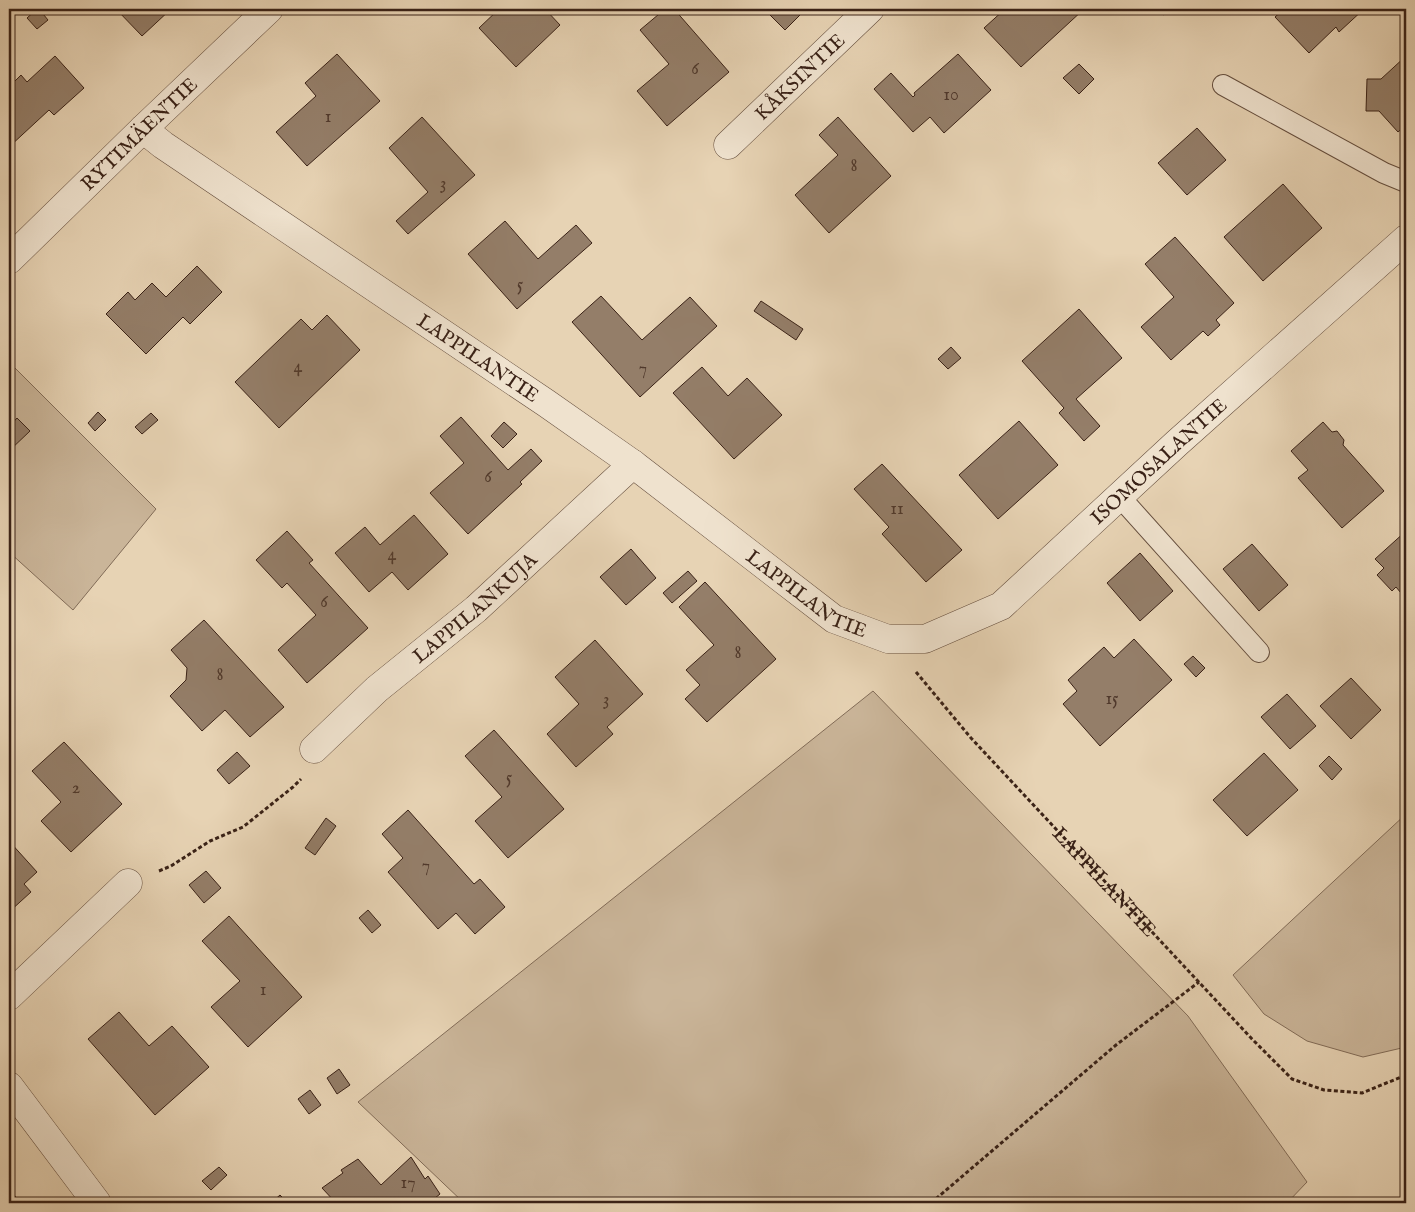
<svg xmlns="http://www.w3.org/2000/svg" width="1415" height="1212" font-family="'IM FELL English',serif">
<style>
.green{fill:#cab599;stroke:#826c58}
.building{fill:#947e69;stroke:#3a2217}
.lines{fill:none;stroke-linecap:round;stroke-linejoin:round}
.service-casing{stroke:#654e3e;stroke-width:22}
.minor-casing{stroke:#654e3e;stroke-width:29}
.tertiary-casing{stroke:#654e3e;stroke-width:29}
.path{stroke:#3a2217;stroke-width:3;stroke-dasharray:4 2.5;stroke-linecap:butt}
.service{stroke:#efe2ce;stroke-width:20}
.minor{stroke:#efe2ce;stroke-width:28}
.tertiary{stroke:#efe2ce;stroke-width:28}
.labels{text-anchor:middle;stroke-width:4;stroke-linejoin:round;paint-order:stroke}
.number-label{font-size:18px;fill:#50392c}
.street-label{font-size:20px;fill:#3a2217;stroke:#efe2ce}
</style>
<rect width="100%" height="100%" fill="#e7d3b4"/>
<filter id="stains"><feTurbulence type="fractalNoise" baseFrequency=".004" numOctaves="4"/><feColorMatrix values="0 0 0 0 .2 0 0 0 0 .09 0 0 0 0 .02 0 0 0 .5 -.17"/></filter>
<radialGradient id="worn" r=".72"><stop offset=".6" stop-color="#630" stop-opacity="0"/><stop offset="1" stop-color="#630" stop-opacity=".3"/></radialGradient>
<g class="green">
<polygon points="9,362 156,509 73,610 9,552"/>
<polygon points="873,691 1188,1016 1307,1182 1287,1203 464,1203 358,1102"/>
<polygon points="1406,814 1406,1047 1363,1057 1307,1041 1264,1014 1233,975"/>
</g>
<g class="building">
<polygon points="37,9 39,9 48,20 37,29 27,18"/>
<polygon points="116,9 171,9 142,36"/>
<polygon points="499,9 545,9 560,25 516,67 479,28"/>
<polygon points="665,9 674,9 729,72 667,126 637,91 669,64 640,30"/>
<polygon points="764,9 806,9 785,30"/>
<polygon points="1005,9 1081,9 1083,10 1021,67 984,28"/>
<polygon points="1158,9 1171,9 1163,15"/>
<polygon points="1284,9 1364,9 1339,32 1336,27 1309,53 1275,17"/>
<polygon points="337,54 380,101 307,166 276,132 316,96 305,83"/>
<polygon points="958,54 991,90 944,133 930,117 913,132 874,89 891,73 913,97 915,95 914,93"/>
<polygon points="55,56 84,88 54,115 49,110 9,147 9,87 21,75 27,82"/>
<polygon points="1406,56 1406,125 1398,132 1379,111 1366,111 1367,79 1381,79"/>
<polygon points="1079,64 1094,79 1079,94 1063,78"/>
<polygon points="422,117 475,175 408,234 396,221 428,192 389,148"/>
<polygon points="838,117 891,176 829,233 795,195 838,155 819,135"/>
<polygon points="1197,128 1226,160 1187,195 1158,163"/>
<polygon points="1283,184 1322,228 1263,281 1224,237"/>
<polygon points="505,221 538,259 576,225 592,243 517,309 468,254"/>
<polygon points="1175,237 1234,303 1216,320 1220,325 1208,336 1203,331 1171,360 1141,327 1174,297 1145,264"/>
<polygon points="197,266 222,292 190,324 183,317 146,354 106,314 128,292 135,300 152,283 166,297"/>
<polygon points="601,296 642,340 690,297 717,326 640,397 572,322"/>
<polygon points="761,301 803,329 796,340 754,311"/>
<polygon points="1079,309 1122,358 1076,399 1100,426 1084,441 1059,413 1064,408 1022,361"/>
<polygon points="327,315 360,350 279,428 235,382 301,319 312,330"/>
<polygon points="951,347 961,358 948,369 938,359"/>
<polygon points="702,367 728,396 747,378 782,415 734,459 673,393"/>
<polygon points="98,412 106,420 95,431 88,423"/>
<polygon points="151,413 158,420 142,434 135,427"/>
<polygon points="461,417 508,470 531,449 542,461 520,482 522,484 468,534 430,493 464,463 440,436"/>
<polygon points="17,418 30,431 9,451 9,427"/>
<polygon points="1019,421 1058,465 998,519 959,475"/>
<polygon points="504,422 517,434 503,448 491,436"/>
<polygon points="1323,422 1332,432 1337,431 1344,440 1343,445 1384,491 1342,528 1298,478 1308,470 1291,451"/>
<polygon points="882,464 962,550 926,582 882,534 889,527 854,489"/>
<polygon points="414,515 448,554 408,590 392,572 369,592 335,553 365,527 380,545"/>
<polygon points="287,531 313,560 309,563 368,628 307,683 278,650 316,615 287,583 282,588 256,560"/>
<polygon points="1406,531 1406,599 1396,587 1392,591 1377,575 1384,568 1375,559"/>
<polygon points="1252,544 1288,585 1259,611 1223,569"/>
<polygon points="631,549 656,578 626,605 600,577"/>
<polygon points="1140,553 1173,591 1140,621 1107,583"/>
<polygon points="688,571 697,581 672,603 663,593"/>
<polygon points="705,582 776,659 707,722 685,699 700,685 686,670 714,645 679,607"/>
<polygon points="204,620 284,707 250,737 225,710 202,731 170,696 186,680 187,668 171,650"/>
<polygon points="1134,639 1172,680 1100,746 1063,704 1077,691 1068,680 1104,647 1114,658"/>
<polygon points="595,640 643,694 607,727 613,734 576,767 547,734 579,704 555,677"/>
<polygon points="1193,656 1205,668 1196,677 1184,664"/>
<polygon points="1351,678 1381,710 1351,739 1320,706"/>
<polygon points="1287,694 1316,726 1290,749 1261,717"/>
<polygon points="494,730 564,809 508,858 475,821 502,797 465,756"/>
<polygon points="64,742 122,804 71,852 41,821 61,802 32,771"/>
<polygon points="237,752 250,766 229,784 217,770"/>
<polygon points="1264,753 1298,790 1247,836 1213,800"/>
<polygon points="1329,756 1342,769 1332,780 1319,766"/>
<polygon points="408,810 474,884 480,879 505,907 475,934 456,913 438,929 388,872 403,858 382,834"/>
<polygon points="326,818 336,826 315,855 305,848"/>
<polygon points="9,841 37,872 24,884 31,892 9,912"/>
<polygon points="206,871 221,888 204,903 189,885"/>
<polygon points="368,910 381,925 372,933 359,918"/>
<polygon points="229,916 302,997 248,1047 211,1007 240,981 202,941"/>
<polygon points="119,1012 149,1046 172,1026 209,1067 155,1115 88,1039"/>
<polygon points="339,1069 350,1085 337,1094 327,1078"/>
<polygon points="310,1090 321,1105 309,1114 298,1099"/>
<polygon points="411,1157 425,1179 428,1176 440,1194 429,1203 336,1203 322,1188 343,1173 341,1170 358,1159 381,1185"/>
<polygon points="219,1167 227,1175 211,1190 202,1181"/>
<polygon points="9,1189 21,1203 9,1203"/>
<polygon points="280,1195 288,1203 271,1203"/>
</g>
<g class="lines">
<g class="service-casing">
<g id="service">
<polyline points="1223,85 1384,173 1406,182"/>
<polyline points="1120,497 1259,652"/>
</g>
</g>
<g class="minor-casing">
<g id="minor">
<path id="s2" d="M143 129 163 145 546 403 633 464 834 619 888 639H925L1001 606 1177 443 1406 239"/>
<path id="s3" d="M728 145 870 9"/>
<path id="s4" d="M314 749 377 689 476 609 633 464"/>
<polyline points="9,996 128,883"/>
<polyline points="9,1086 97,1203"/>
</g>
</g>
<g class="tertiary-casing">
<g id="tertiary">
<path id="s5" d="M9 260 143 129 269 9"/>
</g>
</g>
<g class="path">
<path id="s1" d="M916 672 971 738 1252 1039 1292 1079 1324 1090 1362 1093 1406 1075"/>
<polyline points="159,871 171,866 210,841 243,827 293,787 301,779"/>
<polyline points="931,1203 1116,1045 1199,982"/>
</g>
<use href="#service" class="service"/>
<use href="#minor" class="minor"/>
<use href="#tertiary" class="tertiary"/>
</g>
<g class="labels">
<g class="number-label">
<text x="695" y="74">6</text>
<text x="951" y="100">10</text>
<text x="328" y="122">1</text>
<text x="854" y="171">8</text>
<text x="443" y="189">3</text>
<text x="520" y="290">5</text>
<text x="298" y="372">4</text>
<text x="643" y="374">7</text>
<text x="488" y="482">6</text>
<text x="897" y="514">11</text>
<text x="392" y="560">4</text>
<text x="324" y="607">6</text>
<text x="738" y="658">8</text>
<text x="220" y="680">8</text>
<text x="1112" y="704">15</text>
<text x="606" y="705">3</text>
<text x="509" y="783">5</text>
<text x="76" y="793">2</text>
<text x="426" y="871">7</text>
<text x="263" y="995">1</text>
<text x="408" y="1188">17</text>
</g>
<g class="street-label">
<text dy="7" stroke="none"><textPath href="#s3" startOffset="99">KÅKSINTIE</textPath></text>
<text dy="7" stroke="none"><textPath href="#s5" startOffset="181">RYTIMÄENTIE</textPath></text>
<text dy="7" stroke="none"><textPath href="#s2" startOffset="406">LAPPILANTIE</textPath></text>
<text dy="7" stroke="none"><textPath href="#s2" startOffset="1239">ISOMOSALANTIE</textPath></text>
<text dy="7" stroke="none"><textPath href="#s2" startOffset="811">LAPPILANTIE</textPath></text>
<text dy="7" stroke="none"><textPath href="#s4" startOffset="214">LAPPILANKUJA</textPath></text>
<text dy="7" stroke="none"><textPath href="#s1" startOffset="282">LAPPILANTIE</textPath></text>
</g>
</g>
<rect width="1415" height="1212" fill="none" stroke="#e7d3b4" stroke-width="30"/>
<rect x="10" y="10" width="1395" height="1192" fill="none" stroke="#3a2217" stroke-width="2.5"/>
<rect x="15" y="15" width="1385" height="1182" fill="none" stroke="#3a2217"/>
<rect width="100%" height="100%" filter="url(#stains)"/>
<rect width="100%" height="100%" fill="url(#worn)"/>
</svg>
